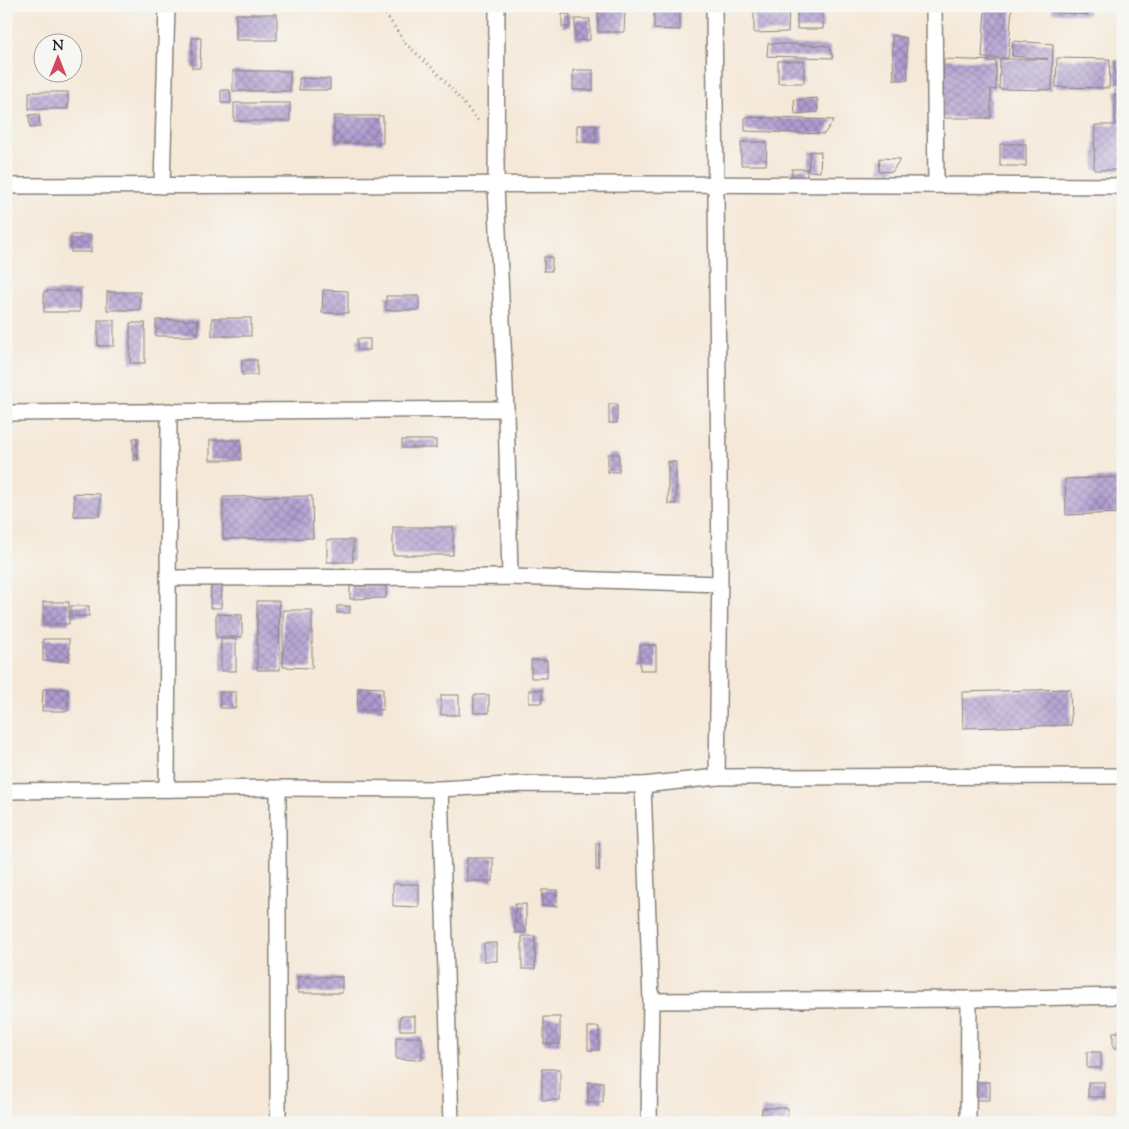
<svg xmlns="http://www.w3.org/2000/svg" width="1129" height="1129" font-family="'Sorts Mill Goudy',serif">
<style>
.building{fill:url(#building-cross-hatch)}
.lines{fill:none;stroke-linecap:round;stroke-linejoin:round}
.minor-casing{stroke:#88827a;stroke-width:18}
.path{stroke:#88827a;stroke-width:3;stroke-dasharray:1 4;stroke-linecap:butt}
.minor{stroke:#fff;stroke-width:15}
</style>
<defs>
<pattern id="building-cross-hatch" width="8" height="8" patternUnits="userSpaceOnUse" patternTransform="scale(1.25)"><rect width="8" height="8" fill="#af9cd0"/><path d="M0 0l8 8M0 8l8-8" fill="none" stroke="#8e7ea8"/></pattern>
</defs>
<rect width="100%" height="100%" fill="#f6f6f2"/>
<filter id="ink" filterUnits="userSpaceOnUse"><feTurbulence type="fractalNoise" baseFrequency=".02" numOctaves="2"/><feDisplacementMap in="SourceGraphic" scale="10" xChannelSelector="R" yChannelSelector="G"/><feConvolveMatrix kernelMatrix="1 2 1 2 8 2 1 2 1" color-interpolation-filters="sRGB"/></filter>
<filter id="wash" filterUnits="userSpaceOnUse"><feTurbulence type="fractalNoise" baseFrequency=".0096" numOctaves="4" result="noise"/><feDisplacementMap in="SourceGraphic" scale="20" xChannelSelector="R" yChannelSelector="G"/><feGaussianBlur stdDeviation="1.12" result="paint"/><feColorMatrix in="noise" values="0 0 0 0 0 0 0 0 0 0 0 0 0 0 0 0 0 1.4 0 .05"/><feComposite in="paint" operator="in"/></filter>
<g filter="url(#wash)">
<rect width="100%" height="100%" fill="#f5e8d8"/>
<g id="blocks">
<g class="building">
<polygon points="754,6 789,6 788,32 754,33"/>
<polygon points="797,6 823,7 823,29 797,29"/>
<polygon points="985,6 1012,6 1008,58 982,58"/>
<polygon points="1052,6 1088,6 1088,15 1052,12"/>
<polygon points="654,7 680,7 680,30 654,29"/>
<polygon points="598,10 625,10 624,32 598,32"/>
<rect x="236" y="14" width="41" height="26"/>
<rect x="562" y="14" width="8" height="13"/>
<rect x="575" y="19" width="15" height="21"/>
<polygon points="892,35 906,38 908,80 894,80"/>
<polygon points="192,38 201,38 200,68 192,68"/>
<polygon points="1013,41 1053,44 1052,90 999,89 1000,59 1048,59 1012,56"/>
<polygon points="768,43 829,46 833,58 767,56"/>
<polygon points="1057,58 1110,59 1109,88 1056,87"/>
<polygon points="944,59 996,61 996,90 991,89 991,118 942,118"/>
<rect x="778" y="61" width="26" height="22"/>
<polygon points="1114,61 1123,61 1123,84 1116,84"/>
<rect x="573" y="70" width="20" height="20"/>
<rect x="233" y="71" width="57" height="20"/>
<polygon points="299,78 330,79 330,90 299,90"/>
<polygon points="221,90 230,90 231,103 221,103"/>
<polygon points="1115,90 1123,90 1123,170 1094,170 1095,125 1115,125"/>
<rect x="29" y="92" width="39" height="17"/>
<polygon points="817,98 818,112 795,114 794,100"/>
<rect x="234" y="103" width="56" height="18"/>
<polygon points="39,114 40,127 30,128 29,115"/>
<rect x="334" y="116" width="49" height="27"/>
<polygon points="745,117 834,120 824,134 745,131"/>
<rect x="577" y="125" width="19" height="17"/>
<polygon points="741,142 767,142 766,165 741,165"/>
<rect x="1000" y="144" width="26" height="22"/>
<polygon points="810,151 821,152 820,172 808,171"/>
<polygon points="880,158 900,159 892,172 879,171"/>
<rect x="792" y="169" width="15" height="9"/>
<rect x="71" y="235" width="20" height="17"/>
<rect x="6" y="257" width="4" height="23"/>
<rect x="544" y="257" width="8" height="14"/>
<polygon points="323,290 348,291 348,313 322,313"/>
<rect x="44" y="291" width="36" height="21"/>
<rect x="107" y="292" width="33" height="18"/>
<rect x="386" y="296" width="33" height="14"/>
<rect x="212" y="318" width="39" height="18"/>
<rect x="98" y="320" width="16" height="26"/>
<rect x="156" y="320" width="42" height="16"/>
<rect x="130" y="323" width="15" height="40"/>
<rect x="357" y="339" width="13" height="11"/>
<rect x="242" y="360" width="15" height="15"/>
<rect x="609" y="404" width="8" height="19"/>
<rect x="133" y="438" width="5" height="22"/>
<rect x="210" y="440" width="31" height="20"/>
<rect x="402" y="440" width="34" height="8"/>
<rect x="608" y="454" width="11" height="18"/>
<rect x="668" y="462" width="8" height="42"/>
<polygon points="1123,477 1123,513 1066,515 1065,479"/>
<polygon points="74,493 100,494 100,516 74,516"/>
<polygon points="312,496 313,538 223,539 223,497"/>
<rect x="393" y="527" width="60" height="28"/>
<rect x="327" y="540" width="26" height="22"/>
<polygon points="211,586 222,586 221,608 210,608"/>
<polygon points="350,586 386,586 386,598 350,599"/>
<polygon points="257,601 279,601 280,670 257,670"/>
<rect x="43" y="602" width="26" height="22"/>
<rect x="71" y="606" width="18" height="10"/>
<rect x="337" y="606" width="13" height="7"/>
<polygon points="283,610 312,610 312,668 283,667"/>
<polygon points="216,614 242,615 242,637 216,637"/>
<rect x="43" y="639" width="26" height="22"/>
<rect x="221" y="639" width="15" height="32"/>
<rect x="640" y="645" width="16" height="25"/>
<rect x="531" y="660" width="16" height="18"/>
<polygon points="358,687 383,688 383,710 357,710"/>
<polygon points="43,689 68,689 68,711 42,711"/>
<polygon points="1070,689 1071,725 963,728 962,692"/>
<rect x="529" y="690" width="13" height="13"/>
<rect x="220" y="692" width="16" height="16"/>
<rect x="441" y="695" width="18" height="20"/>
<rect x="474" y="695" width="15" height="18"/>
<rect x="596" y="843" width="3" height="27"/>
<rect x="467" y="858" width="26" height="23"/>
<polygon points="393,884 419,884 419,907 393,906"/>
<rect x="542" y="890" width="15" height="16"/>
<rect x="515" y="904" width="11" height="29"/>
<rect x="522" y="936" width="13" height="33"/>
<rect x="484" y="943" width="13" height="18"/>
<rect x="298" y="977" width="44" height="16"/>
<rect x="400" y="1016" width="15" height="14"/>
<rect x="544" y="1017" width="16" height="27"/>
<rect x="588" y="1027" width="11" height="23"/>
<rect x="1113" y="1032" width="10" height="16"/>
<polygon points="396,1037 422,1037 422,1060 396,1059"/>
<rect x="1087" y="1052" width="14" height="16"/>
<rect x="542" y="1069" width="18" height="31"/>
<rect x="1118" y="1081" width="5" height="11"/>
<rect x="588" y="1082" width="15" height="20"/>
<rect x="976" y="1082" width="14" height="18"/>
<rect x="1088" y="1082" width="16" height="15"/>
<polygon points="762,1108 788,1108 787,1123 761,1123"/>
</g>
</g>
</g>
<g filter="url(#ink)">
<use href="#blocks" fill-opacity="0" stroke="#88827a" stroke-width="1"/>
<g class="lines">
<g class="minor-casing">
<g id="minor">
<polyline points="497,6 496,186 506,409 510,577"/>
<polyline points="714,6 720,571 717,777"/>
<polyline points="934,6 936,185"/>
<polyline points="6,186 633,184 1123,186"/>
<polyline points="162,186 167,6"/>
<polyline points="6,413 506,409"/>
<polyline points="168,578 510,577 720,584"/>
<polyline points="643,785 651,1001 649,1123"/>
<polyline points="278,788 278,1123"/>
<polyline points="167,789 169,411"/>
<polyline points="440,789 451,1123"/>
<polyline points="6,791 278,788 440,789 524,784 643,785 717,777 1123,776"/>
<polyline points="651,1001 969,999 1123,996"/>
<polyline points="968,1123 969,999"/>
</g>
</g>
<polyline class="path" points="380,6 407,45 437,72 480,123"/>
<use href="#minor" class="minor"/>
</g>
</g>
<rect width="1129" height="1129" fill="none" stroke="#f6f6f2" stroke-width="25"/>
<g transform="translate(58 58)"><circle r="24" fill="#f6f6f2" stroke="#9f9f9c"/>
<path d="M0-4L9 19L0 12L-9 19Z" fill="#d1495b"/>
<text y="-8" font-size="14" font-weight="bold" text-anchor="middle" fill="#1c1c1c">N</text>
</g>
</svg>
